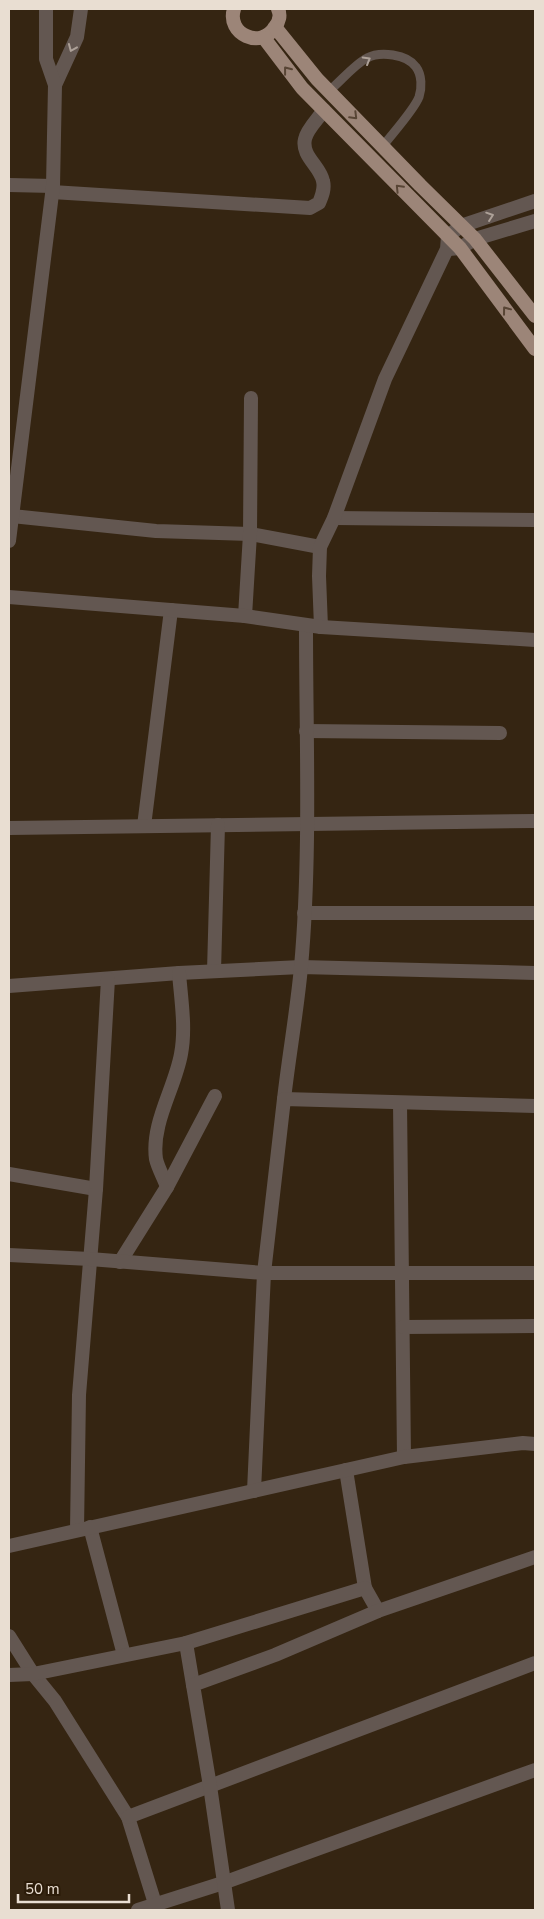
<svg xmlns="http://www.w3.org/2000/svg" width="544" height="1919" font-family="'Nunito Sans',sans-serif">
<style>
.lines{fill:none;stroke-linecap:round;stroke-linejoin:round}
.service{stroke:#635751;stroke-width:9}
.minor{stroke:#635751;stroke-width:14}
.tertiary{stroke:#635751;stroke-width:14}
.primary{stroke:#9c8578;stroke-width:14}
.oneway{stroke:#ada198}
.oneway2{stroke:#584535}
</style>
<rect width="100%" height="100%" fill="#352512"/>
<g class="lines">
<path class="service" d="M329 91C340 82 355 64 367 58 380 51 407 54 416 67 422 75 422 88 419 97 414 110 392 134 383 146"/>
<g class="minor">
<polyline points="9,185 53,186"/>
<path d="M52 192 310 208 319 203C322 196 325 189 323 181 320 166 301 156 305 139 307 129 318 119 324 110"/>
<polyline points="449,249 460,248 475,239 535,221"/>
<polyline points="12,516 156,531 250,534 320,547"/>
<polyline points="334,518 535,520"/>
<polyline points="245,616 250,534 251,398"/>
<polyline points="321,627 319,576 320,547 334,518 385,379 447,249 448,236 461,226 535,201"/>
<polyline points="306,731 500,733"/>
<polyline points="144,826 171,610"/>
<polyline points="9,828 535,821"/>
<polyline points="304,913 535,913"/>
<polyline points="214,971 218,825"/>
<polyline points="9,986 179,973 301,967 535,973"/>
<path d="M284 1099C289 1055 297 1011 301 967 311 854 306 739 306 626"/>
<polyline points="400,1103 404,1457"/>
<polyline points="9,1174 96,1189"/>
<path d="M167 1187C164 1178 158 1168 156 1159 151 1123 175 1088 181 1054 186 1028 181 999 179 973"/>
<polyline points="120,1262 167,1187 215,1096"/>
<polyline points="403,1327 535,1326"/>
<polyline points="346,1470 365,1588"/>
<polyline points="254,1491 264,1273 284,1099 535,1106"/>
<polyline points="90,1527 124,1655"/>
<polyline points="77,1530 79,1395 96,1189 108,979"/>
<polyline points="9,1546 404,1457 523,1443 535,1444"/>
<polyline points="9,1636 33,1674 55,1701 128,1817 157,1910"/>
<polyline points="186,1643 365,1588 378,1611"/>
<polyline points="9,1675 33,1674 186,1643 193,1685"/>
<polyline points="128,1817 535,1663"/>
<polyline points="138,1910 223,1883 535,1770"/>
<polyline points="228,1910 210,1786 193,1685 275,1655 378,1611 535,1557"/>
</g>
<g class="tertiary">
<polyline points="55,85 77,37 81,9"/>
<polyline points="9,541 53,186 55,85 46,59 46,9"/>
<polyline points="9,597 245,616 321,627 535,640"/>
<polyline points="9,1255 90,1259 264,1273 535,1273"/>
</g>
<g class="primary">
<path d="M234 9C226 34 261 50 275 27 279 22 281 15 278 9"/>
<polyline points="275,27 317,79 420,185 475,239 535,316"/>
<polyline points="264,38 302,88 460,248 535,349"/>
</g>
</g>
<defs><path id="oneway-chevron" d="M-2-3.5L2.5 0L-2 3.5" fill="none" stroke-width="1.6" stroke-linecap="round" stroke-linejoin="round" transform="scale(1.25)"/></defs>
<g class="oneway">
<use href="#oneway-chevron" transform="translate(72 48) rotate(113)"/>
<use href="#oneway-chevron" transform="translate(367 60) rotate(-30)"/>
<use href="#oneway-chevron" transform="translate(490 216) rotate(-19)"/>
</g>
<g class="oneway2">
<use href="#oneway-chevron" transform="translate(287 70) rotate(-128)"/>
<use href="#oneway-chevron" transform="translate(354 116) rotate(45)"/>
<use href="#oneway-chevron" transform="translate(399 188) rotate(-134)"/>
<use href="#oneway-chevron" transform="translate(506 310) rotate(-127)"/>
</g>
<rect width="544" height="1919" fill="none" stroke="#e9ded2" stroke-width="20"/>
<path d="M18 1894v8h111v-8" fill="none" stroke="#e9ded2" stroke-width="2.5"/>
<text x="25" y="1894" font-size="15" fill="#e9ded2" stroke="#2b1b08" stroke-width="4" paint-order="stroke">50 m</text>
</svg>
